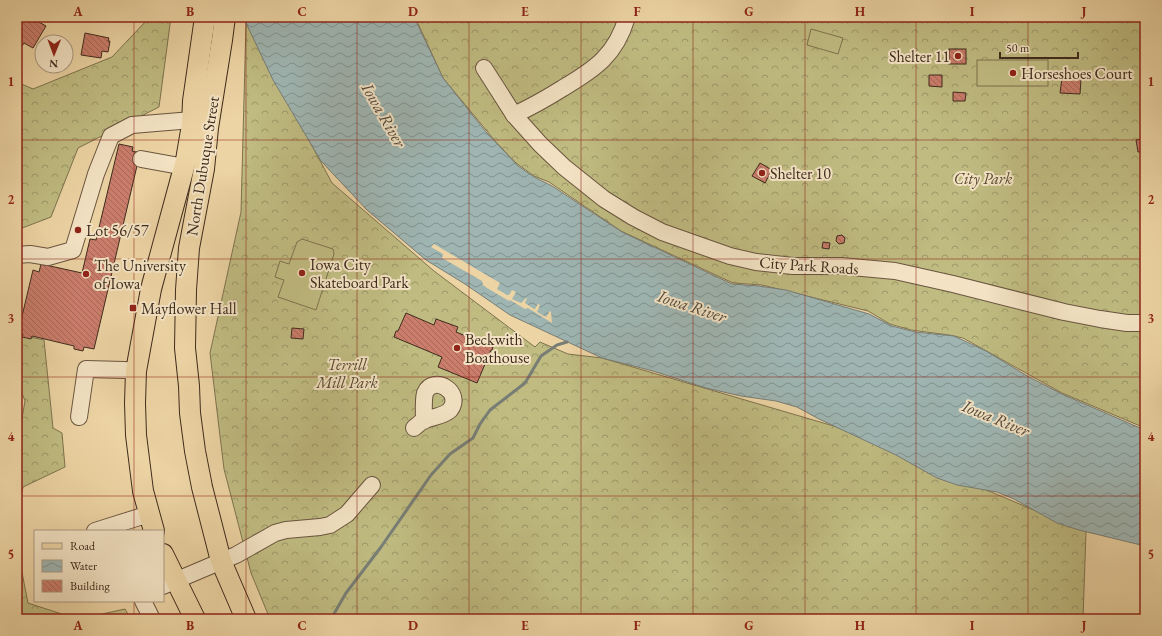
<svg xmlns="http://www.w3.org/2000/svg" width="1162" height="636" font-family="'EB Garamond',serif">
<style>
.forest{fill:url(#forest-crowns);stroke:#7f734f}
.pitch{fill:#bfbb81;stroke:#7f734f}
.water{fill:url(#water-waves);stroke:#787e76}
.pier{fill:#edd4a4}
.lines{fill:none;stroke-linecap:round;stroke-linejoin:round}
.stream{stroke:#787e76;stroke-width:3}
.building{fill:url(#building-back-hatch);stroke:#3f2b1d}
.minor-casing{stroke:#6a553f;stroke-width:18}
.major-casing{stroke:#3f2b1d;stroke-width:22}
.minor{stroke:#f3e3c4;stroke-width:16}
.major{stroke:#edd4a4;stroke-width:20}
.grid{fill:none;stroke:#8f2418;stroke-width:1;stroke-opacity:0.55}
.poi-dot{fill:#8f2418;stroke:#f3e3c4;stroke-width:1.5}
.labels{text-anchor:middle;stroke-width:4;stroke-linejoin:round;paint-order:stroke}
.poi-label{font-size:16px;fill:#3f2b1d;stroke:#f3e3c4;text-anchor:start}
.street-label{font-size:16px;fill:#3f2b1d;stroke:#f3e3c4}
.park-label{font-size:16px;font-style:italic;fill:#594831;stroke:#f3e3c4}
.water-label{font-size:17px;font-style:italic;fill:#52473b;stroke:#f3e3c4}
.neatline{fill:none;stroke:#8f2418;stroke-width:1.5}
.grid-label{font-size:13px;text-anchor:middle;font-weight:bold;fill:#8f2418}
</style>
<defs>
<pattern id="forest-crowns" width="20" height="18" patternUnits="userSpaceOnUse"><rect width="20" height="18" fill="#bfbb81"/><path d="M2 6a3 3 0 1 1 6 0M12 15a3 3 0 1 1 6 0" fill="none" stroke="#9d9869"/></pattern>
<pattern id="water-waves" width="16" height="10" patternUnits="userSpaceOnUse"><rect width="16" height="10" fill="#9eb5b2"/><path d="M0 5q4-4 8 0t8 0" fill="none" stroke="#829390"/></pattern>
<pattern id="building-back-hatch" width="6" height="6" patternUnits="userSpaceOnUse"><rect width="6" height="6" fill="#cb7d6c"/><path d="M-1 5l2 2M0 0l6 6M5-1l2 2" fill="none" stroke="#a66758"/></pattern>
</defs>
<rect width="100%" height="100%" fill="#edd4a4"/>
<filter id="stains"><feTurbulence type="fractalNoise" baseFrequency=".005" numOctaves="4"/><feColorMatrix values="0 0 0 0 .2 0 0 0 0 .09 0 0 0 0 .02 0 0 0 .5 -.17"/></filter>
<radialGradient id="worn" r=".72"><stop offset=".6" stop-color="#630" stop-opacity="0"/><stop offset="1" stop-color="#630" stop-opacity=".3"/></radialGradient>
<g class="forest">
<polygon points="148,17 171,17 159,107 78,148 51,217 17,230 17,82 33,89 112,57 147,20"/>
<polygon points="415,17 1145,17 1145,428 1062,393 963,338 949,335 911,330 890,324 868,311 762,285 733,283 621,231 549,182 534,176 516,163 496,142 443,78"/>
<polygon points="246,23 332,183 434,271 535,347 540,342 568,354 602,358 837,427 1086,532 1083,619 270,619 251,573 224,469 210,353 241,212"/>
<polygon points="17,334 44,340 53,428 62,433 65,467 23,487 17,513 17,447 25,401 17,380"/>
<polygon points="17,547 28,603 77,619 17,619"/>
<polygon points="125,609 131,619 79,619"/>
</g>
<g class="pitch">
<polygon points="811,29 843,38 838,54 807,45"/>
<rect x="977" y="60" width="71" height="26"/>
<polygon points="302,239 333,249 334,254 316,310 278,297 284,280 275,277 280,261 289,264 297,242"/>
</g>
<polygon class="water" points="245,17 414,17 443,78 486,132 503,150 518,166 534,177 552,186 622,232 732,284 759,286 786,290 869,314 892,326 915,332 954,336 986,351 1029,377 1064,395 1140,428 1145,429 1145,546 1079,530 1057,523 1014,499 997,492 957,485 937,478 896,455 819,419 797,407 776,401 741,396 706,388 653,371 602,358 510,315 465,284 426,260 367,210 321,161 273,80 246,23"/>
<polygon class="pier" points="434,244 500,283 497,289 507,295 509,295 512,290 516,292 512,299 521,303 526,298 527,298 525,303 534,309 535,309 538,304 540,305 537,312 546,317 550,311 551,312 552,323 528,308 525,309 510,300 509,301 487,288 483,285 482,281 442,258 443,254 431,247"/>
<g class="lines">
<polyline class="stream" points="331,619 346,593 381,547 431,475 450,454 473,438 480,424 490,410 525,383 541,356 557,345 567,342"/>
</g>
<g class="building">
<polygon points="19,17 30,17 46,26 33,48 24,43 20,49 17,47 17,20"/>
<polygon points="85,33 109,38 108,41 110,41 108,52 102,51 101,58 81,55"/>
<rect x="949" y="49" width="17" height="15"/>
<polygon points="929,75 942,75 942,87 929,86"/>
<polygon points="1062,78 1081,79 1080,94 1060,93"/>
<polygon points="953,92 966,93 965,101 953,101"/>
<polygon points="1145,138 1145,151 1138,152 1136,140"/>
<polygon points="119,144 133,147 132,151 140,153 94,349 84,347 83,351 74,349 74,346 32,336 31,339 22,337 23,334 18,333 33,270 39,272 41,264 82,273 90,239 96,240"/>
<polygon points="760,163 772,170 765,183 752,176"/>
<polygon points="842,235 845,238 844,243 839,244 836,241 837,236"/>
<polygon points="823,242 830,243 829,249 822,248"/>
<polygon points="406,313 434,325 436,319 458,327 456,332 493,347 492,350 491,350 477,383 438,367 442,357 394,337 396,331 398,331"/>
<polygon points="292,328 304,329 303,339 291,338"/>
</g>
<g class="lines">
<g class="minor-casing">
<g id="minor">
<polyline points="484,68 514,115 540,144 564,167 604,199 633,217 662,232 730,256 756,262 793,266 841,266 895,271 953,284 1064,312 1100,319 1127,323 1145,323"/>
<path d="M514 115C531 107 547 98 563 88 595 69 616 55 627 17"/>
<polyline points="141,159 185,167"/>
<polyline points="17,255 30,254 48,257 73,250 96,174 111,136 132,125 192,120"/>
<polyline points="79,417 86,369 124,370 136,371"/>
<path d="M414 428C416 426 419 424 421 422 429 417 443 417 450 410 464 392 433 374 425 393 423 400 424 414 424 421"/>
<polyline points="95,531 149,514"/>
<polyline points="163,586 236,555 275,533 286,530 320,527 330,525 347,514 372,485"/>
<polyline points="143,601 152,619"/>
</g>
</g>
<g class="major-casing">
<g id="major">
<polyline points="225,17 222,40 208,128 204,169 189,248 186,290 185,348 189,386 190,413 195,451 202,487 221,561 246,619"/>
<polyline points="154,531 143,491 136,435 135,403 136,371 151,289 186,160 192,125 193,101 205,17"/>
<polyline points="163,554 195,619"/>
</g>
</g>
<use href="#minor" class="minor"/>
<use href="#major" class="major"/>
</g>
<path class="grid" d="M134 17V531M246 17V619M357 17V619M469 17V619M581 17V619M693 17V619M805 17V619M916 17V619M1028 17V619M17 140H1145M17 259H1145M17 377H1145M17 496H1145M134 601V619"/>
<g class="poi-dot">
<circle cx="958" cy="56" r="4"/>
<circle cx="1013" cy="73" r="4"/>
<circle cx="762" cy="173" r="4"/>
<circle cx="78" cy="230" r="4"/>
<circle cx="302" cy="273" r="4"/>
<circle cx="86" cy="274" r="4"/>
<rect x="129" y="304" width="8" height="8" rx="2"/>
<circle cx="457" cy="348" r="4"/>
</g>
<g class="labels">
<g class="poi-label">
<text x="950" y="62" text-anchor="end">Shelter 11</text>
<text x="1021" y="79">Horseshoes Court</text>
<text x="770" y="179">Shelter 10</text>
<text x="86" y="236">Lot 56/57</text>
<text x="310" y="270">Iowa City<tspan x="310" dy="18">Skateboard Park</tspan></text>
<text x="94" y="271">The University<tspan x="94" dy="18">of Iowa</tspan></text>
<text x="141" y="314">Mayflower Hall</text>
<text x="465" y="345">Beckwith<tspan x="465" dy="18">Boathouse</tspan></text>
</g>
<g class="street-label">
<text transform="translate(202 166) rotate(-81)" y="6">North Dubuque Street</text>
<text transform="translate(809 265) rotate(4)" y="6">City Park Roads</text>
</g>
<g class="park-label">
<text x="983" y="184">City Park</text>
<text x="347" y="370">Terrill<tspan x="347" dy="18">Mill Park</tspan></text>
</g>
<g class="water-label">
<text transform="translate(384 115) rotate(60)" y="6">Iowa River</text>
<text transform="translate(692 306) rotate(18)" y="6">Iowa River</text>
<text transform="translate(996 418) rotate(22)" y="6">Iowa River</text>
</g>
</g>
<rect width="1162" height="636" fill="none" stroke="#edd4a4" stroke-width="44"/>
<rect x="34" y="530" width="130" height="72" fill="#f3e3c4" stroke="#ab9981"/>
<rect x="42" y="543" width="20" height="6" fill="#edd4a4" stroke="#ab9981"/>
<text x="70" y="550" font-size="12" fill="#3f2b1d">Road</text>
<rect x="42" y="560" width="20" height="12" fill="url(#water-waves)" stroke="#ab9981"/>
<text x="70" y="570" font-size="12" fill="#3f2b1d">Water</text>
<rect x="42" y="580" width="20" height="12" fill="url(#building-back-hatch)" stroke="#ab9981"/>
<text x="70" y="590" font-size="12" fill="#3f2b1d">Building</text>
<g transform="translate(54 54) rotate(181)"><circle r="19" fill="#f3e3c4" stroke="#ab9981"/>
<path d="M0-3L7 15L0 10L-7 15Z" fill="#8f2418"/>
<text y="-6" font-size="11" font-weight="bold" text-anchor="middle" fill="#3f2b1d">N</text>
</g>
<path d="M1000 52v6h78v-6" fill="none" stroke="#3f2b1d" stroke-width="2"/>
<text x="1006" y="52" font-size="12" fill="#3f2b1d" stroke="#f3e3c4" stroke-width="3" paint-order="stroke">50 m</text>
<rect x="22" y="22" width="1118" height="592" class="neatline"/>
<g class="grid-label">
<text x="78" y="16">A</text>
<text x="190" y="16">B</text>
<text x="302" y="16">C</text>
<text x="413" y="16">D</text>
<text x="525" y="16">E</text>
<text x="637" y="16">F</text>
<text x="749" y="16">G</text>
<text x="860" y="16">H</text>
<text x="972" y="16">I</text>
<text x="1084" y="16">J</text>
<text x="11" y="86">1</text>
<text x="1151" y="86">1</text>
<text x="11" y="204">2</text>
<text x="1151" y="204">2</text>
<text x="11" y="323">3</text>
<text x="1151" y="323">3</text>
<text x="11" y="441">4</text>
<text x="1151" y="441">4</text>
<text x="11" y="559">5</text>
<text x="1151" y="559">5</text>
<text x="78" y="630">A</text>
<text x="190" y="630">B</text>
<text x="302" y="630">C</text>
<text x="413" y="630">D</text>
<text x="525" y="630">E</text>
<text x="637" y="630">F</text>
<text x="749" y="630">G</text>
<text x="860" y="630">H</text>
<text x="972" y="630">I</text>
<text x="1084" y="630">J</text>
</g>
<rect width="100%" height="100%" filter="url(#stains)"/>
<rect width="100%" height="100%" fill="url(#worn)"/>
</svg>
